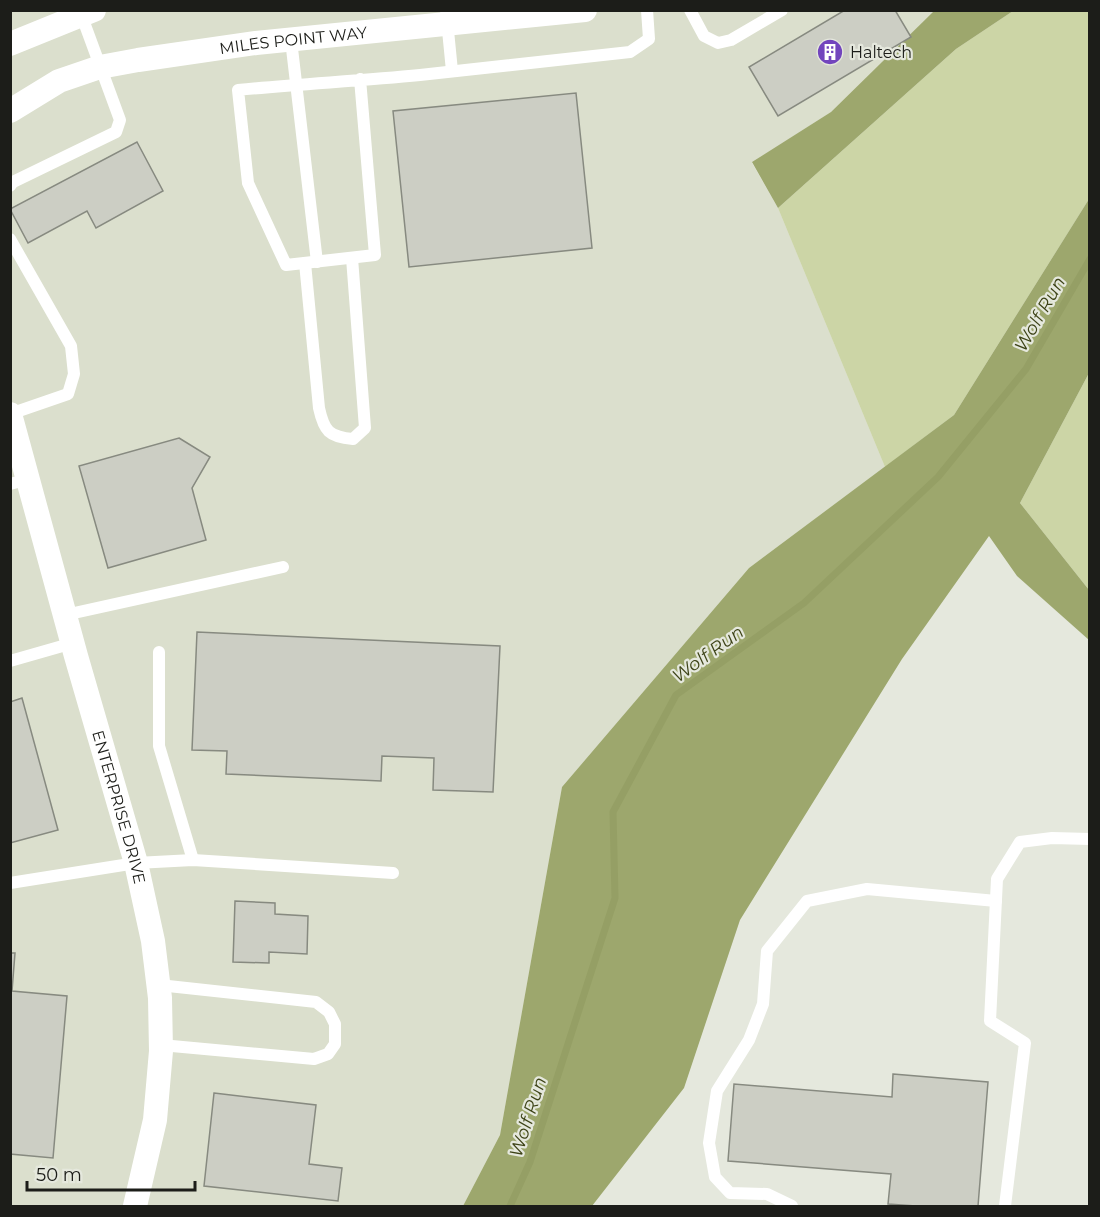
<svg xmlns="http://www.w3.org/2000/svg" width="1100" height="1217" font-family="Montserrat,sans-serif">
<style>
.built{fill:#dbdfcd}
.green{fill:#ccd5a6}
.forest{fill:#9da76d}
.lines{fill:none;stroke-linecap:round;stroke-linejoin:round}
.stream{stroke:#959f65;stroke-width:7}
.building{fill:#cccec4;stroke:#878a80;stroke-width:1.5}
.service{stroke:#fff;stroke-width:12}
.minor{stroke:#fff;stroke-width:24}
.labels{text-anchor:middle;stroke-width:4.5;stroke-linejoin:round;paint-order:stroke}
.street-label{font-size:16px;fill:#1c1d19;stroke:#e5e8dd}
.poi-label{font-size:16px;fill:#1c1d19;stroke:#e5e8dd;text-anchor:start}
.water-label{font-size:18px;font-style:italic;fill:#3d4317;stroke:#e5e8dd}
</style>
<rect width="100%" height="100%" fill="#e5e8dd"/>
<polygon class="built" points="10,11 934,11 831,112 752,163 778,208 885,467 749,568 562,787 500,1135 463,1206 11,1206"/>
<g class="green">
<polygon points="1013,11 1089,11 1089,199 954,415 885,467 778,208 956,49"/>
<polygon points="1089,373 1089,590 1020,503"/>
</g>
<g class="forest">
<polygon points="934,11 1013,11 956,49 778,208 752,162 831,112"/>
<polygon points="1089,199 1089,373 1020,503 1089,590 1089,640 1017,576 989,536 902,659 740,920 684,1088 592,1206 463,1206 500,1135 562,787 749,568 954,415"/>
</g>
<g class="lines">
<polyline class="stream" points="510,1206 530,1162 615,898 613,812 676,695 804,603 938,477 1026,369 1090,259"/>
</g>
<g class="building">
<polygon points="845,10 895,10 911,37 778,116 749,67"/>
<polygon points="576,93 592,248 409,267 393,111"/>
<polygon points="137,142 163,191 96,228 87,211 28,243 10,209"/>
<polygon points="179,438 210,457 192,488 206,540 108,568 79,466"/>
<polygon points="197,632 500,646 493,792 433,790 434,758 382,756 381,781 226,774 227,751 192,750"/>
<polygon points="22,698 58,830 10,843 10,702"/>
<polygon points="235,901 275,903 275,914 308,916 307,954 269,952 269,963 233,962"/>
<polygon points="10,953 15,953 12,991 67,996 53,1158 10,1154"/>
<polygon points="893,1074 988,1082 978,1206 916,1206 888,1204 891,1174 728,1161 734,1084 892,1097"/>
<polygon points="214,1093 316,1105 309,1164 342,1168 338,1201 204,1186"/>
</g>
<g class="lines">
<g class="service">
<polyline points="446,10 452,71"/>
<polyline points="690,10 704,36 718,43 731,40 782,10"/>
<polyline points="291,40 317,262"/>
<path d="M360 79 375 255 286 265 248 183 238 90C298 84 359 81 420 75 490 67 560 59 630 52L649 39 647 10"/>
<polyline points="10,186 13,182 116,132 120,120 81,14"/>
<polyline points="10,239 71,346 74,374 68,394 10,414"/>
<path d="M305 263 319 408C324 431 329 437 353 439L365 428 352 258"/>
<polyline points="10,484 29,479"/>
<polyline points="65,615 283,567"/>
<polyline points="159,652 159,746 193,860"/>
<polyline points="10,661 73,643"/>
<polyline points="10,883 136,863 193,860 393,873"/>
<polyline points="159,985 316,1002 329,1012 335,1024 335,1044 328,1054 314,1059 161,1045"/>
<polyline points="792,1206 767,1194 730,1193 715,1177 709,1143 717,1091 749,1040 763,1004 767,951 807,901 867,889 996,901"/>
<polyline points="1005,1206 1025,1043 990,1021 997,879 1020,842 1052,838 1090,839"/>
</g>
<g class="minor">
<polyline points="10,44 94,10"/>
<path id="s1" d="M10 111 59 81 100 67 138 60 256 43 585 10"/>
<path id="s2" d="M10 414 76 656 136 863 153 941 160 998 161 1051 155 1120 135 1206"/>
</g>
</g>
<defs>
<g id="building-disc" transform="scale(1.35)"><circle r="9.5" fill="#7245bd" stroke="#e5e8dd"/><path d="M-4-6H4V6H1V3H-1V6H-4ZM-2.5-4.3h1.7v1.8h-1.7ZM.8-4.3h1.7v1.8H.8ZM-2.5-1h1.7V.8h-1.7ZM.8-1h1.7V.8H.8Z" fill="#fff"/></g>
</defs>
<g fill-rule="evenodd">
<use href="#building-disc" x="830" y="52"/>
</g>
<g class="labels">
<g class="street-label">
<text dy="6" stroke="none"><textPath href="#s1" startOffset="296">MILES POINT WAY</textPath></text>
<text dy="6" stroke="none"><textPath href="#s2" startOffset="408">ENTERPRISE DRIVE</textPath></text>
</g>
<g class="poi-label">
<text x="850" y="58">Haltech</text>
</g>
<g class="water-label">
<text transform="translate(1040 314) rotate(-60)" y="6">Wolf Run</text>
<text transform="translate(708 654) rotate(-36)" y="6">Wolf Run</text>
<text transform="translate(528 1117) rotate(-72)" y="6">Wolf Run</text>
</g>
</g>
<rect width="1100" height="1217" fill="none" stroke="#1c1d19" stroke-width="24"/>
<path d="M27 1181v9h168v-9" fill="none" stroke="#1c1d19" stroke-width="3"/>
<text x="36" y="1181" font-size="18" fill="#1c1d19" stroke="#e5e8dd" stroke-width="4.5" paint-order="stroke">50 m</text>
</svg>
